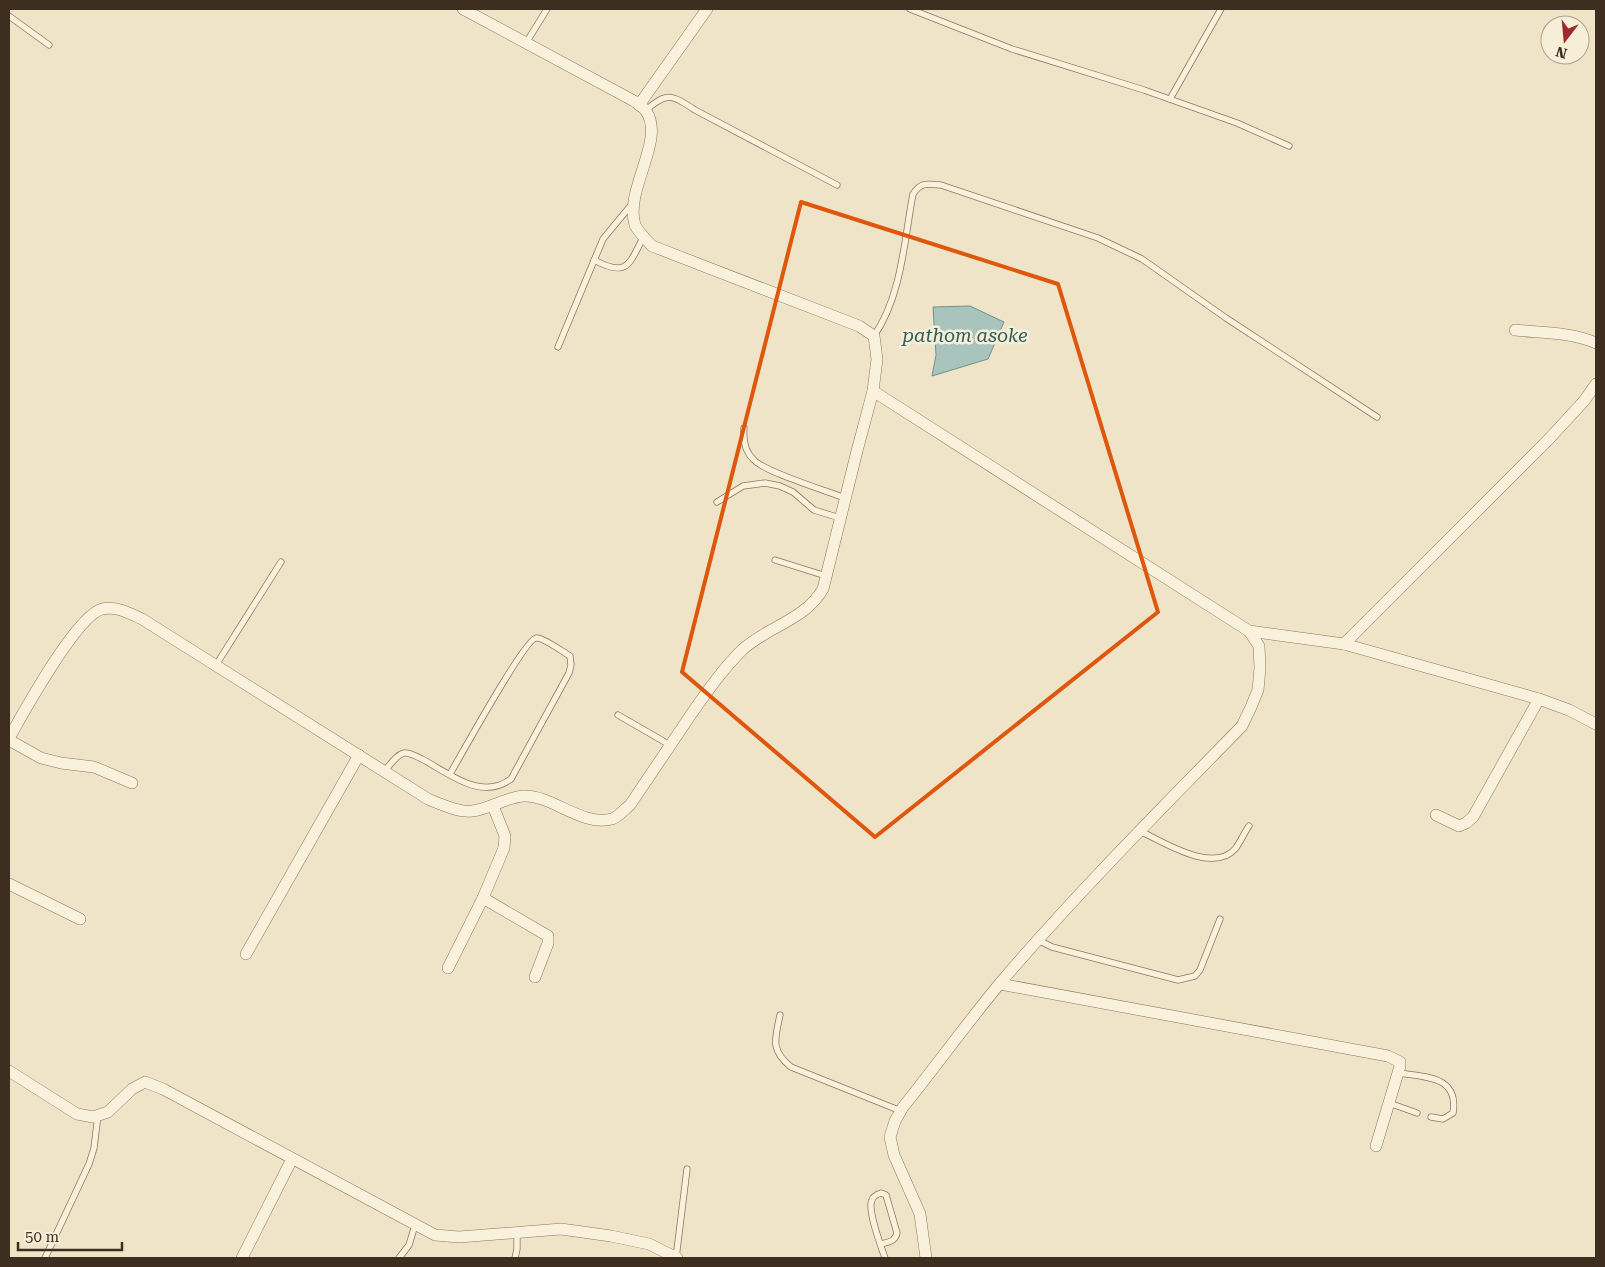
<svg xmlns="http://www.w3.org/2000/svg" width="1605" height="1267" font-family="'Roboto Serif',serif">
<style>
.water{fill:#a9c4bc;stroke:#6f938a}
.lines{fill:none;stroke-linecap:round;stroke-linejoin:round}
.lane-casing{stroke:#8d765c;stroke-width:7}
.street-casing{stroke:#8d765c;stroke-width:12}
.lane{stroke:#faf1dc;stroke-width:5.5}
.street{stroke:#faf1dc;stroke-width:11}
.marked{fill:none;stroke:#df570d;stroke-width:4;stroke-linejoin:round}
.labels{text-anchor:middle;stroke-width:5;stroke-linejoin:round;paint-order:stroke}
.water-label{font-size:19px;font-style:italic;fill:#2f5d5a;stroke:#f7eed8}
</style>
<rect width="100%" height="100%" fill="#f0e4c8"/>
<polygon class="water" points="970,306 1004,322 988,359 932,376 936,355 933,307"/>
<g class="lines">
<g class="lane-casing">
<g id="lane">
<polyline points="910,9 1012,49 1144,90 1237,123 1289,146"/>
<polyline points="9,16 49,45"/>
<polyline points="526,43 547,9"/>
<polyline points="1170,99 1221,9"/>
<path d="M645 111C667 92 671 94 695 110L837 185"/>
<path d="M594 260C628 278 629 264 644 236"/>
<path d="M874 336C902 295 904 241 913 194 921 182 927 184 941 185L1098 238 1142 259 1226 318 1377 417"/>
<polyline points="558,347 603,239 632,204"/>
<path d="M744 428C743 439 745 452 754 460 765 472 827 491 845 498"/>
<polyline points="717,502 743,486 765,483 780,486 793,492 814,510 840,518"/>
<polyline points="775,560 826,576"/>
<polyline points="216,665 281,562"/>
<polyline points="618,715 670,745"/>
<path d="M384 772C390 765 396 755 404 753 410 752 417 757 422 759 450 774 481 801 511 779L569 673 571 665 570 656C563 652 543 637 536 638 525 639 460 757 450 774"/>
<path d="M1140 831C1163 842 1213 874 1235 849 1240 843 1244 833 1249 826"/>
<polyline points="1038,940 1052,947 1178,980 1195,976 1200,970 1220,919"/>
<path d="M780 1015C775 1039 770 1050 791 1067L901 1111"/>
<path d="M1398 1073C1426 1077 1459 1076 1453 1113L1443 1119 1431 1117"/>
<polyline points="1389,1103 1417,1113"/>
<path d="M881 1244C888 1242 895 1242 897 1233L886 1195 881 1193C878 1194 873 1196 872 1200 867 1210 881 1246 885 1258"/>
<polyline points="45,1258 89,1164 94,1148 98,1115"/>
<polyline points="399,1258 409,1245 415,1225"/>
<polyline points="515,1258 517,1249 517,1233"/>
<polyline points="676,1258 687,1169"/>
</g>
</g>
<g class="street-casing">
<g id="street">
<polyline points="639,105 707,9"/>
<path d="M1515 330C1542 333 1571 332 1596 343"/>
<path d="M873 391 1249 631 1259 646 1260 668 1258 690 1251 707 1242 726C1160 810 1077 893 1001 982 967 1023 936 1066 903 1107L895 1121 890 1137 894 1155 920 1214 926 1258"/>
<polyline points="1249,631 1344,644 1539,699 1569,710 1596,724"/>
<polyline points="1344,644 1549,439 1584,401 1596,384"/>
<path d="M9 738C24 712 76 616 102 609 117 606 129 613 142 619L428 799C440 804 460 813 472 811 490 809 506 797 524 796 552 795 582 827 612 819 618 817 625 809 630 805 650 775 670 746 690 716 706 693 722 670 742 650 768 626 804 621 823 589L857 451 873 391 877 359 874 336 859 326 652 246C647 240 638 232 635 225 624 190 666 140 646 111 643 107 638 104 634 101L463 9"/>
<polyline points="9,740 41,758 61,763 94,767 132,783"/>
<polyline points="1436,815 1459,826 1466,823 1473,817 1539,699"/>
<polyline points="9,884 80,919"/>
<polyline points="483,898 548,936 548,943 535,977"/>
<polyline points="246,954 359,755"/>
<polyline points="448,968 483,898 504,848 505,836 493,806"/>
<polyline points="1000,984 1388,1056 1400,1062 1400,1066 1376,1146"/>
<polyline points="9,1071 77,1114 93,1117 108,1112 132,1089 145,1082 163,1089 435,1235 459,1237 561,1229 611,1236 649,1244 677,1258"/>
<polyline points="242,1258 292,1159"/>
</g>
</g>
<use href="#lane" class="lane"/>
<use href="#street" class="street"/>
</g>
<path class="marked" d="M801 202 1058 284 1158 612 875 837 682 672Z"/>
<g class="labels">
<g class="water-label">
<text x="965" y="342">pathom asoke</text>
</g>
</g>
<rect width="1605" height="1267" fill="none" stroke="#3d2e20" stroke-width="20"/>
<g transform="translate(1565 40) rotate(196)"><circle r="24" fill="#f7eed8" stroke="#ada18e"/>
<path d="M0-4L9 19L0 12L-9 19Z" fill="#9e2a2b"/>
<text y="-8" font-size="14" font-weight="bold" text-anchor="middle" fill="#3d2e20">N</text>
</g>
<path d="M18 1242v8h104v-8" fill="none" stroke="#3d2e20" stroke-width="2.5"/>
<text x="25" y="1242" font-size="15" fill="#3d2e20" stroke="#f7eed8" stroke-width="4" paint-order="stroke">50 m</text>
</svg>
